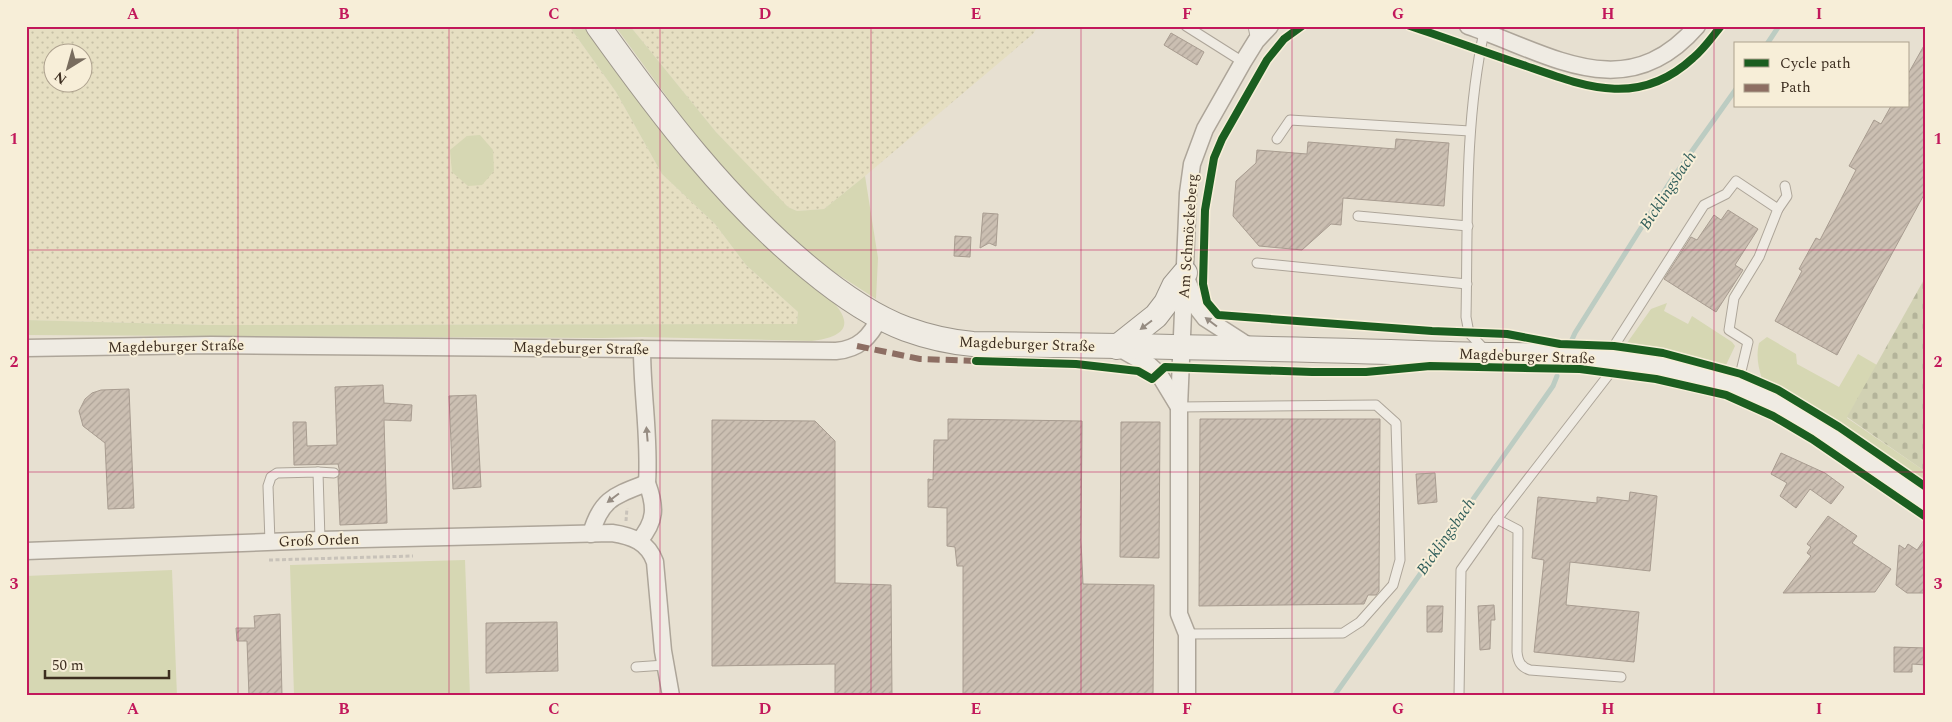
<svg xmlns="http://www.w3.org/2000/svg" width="1952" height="722" font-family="Spectral,serif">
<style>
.farmland{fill:url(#farmland-dots);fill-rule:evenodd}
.grass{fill:#d6d7b3}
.cemetery{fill:url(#cemetery-stones)}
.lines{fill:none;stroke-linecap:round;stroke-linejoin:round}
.stream{stroke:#bcccc2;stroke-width:5}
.building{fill:url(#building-hatch);stroke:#a89c90}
.service-casing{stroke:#ada599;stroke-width:11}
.minor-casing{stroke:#ada599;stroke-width:19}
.secondary-casing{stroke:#9c958a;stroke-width:26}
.path{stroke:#c8c2b9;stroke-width:3;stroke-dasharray:4 2.5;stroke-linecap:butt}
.service{stroke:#efebe3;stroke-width:9}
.minor{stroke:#efebe3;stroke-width:16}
.secondary{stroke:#efebe3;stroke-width:24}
.quiet{stroke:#8d6e63;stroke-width:6;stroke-dasharray:12 6;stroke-linecap:butt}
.cycleway-casing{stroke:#f7eed8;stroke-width:11}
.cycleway{stroke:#1b5e20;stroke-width:8}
.oneway{fill:#968c82}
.grid{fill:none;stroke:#c2185b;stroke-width:1;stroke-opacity:0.55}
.labels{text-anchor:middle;stroke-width:4;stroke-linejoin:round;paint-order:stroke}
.street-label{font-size:15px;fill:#3d2e20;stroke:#f7eed8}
.water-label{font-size:16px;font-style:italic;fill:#2f5d5a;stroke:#f7eed8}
.neatline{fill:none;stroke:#c2185b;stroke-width:2}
.grid-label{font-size:16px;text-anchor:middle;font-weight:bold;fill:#c2185b}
</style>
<defs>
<pattern id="farmland-dots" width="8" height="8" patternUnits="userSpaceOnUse" patternTransform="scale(1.25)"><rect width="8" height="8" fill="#e6dfc2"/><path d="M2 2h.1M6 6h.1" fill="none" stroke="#c6c0a6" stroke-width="1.8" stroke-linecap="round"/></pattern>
<pattern id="cemetery-stones" width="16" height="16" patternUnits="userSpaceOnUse" patternTransform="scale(1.25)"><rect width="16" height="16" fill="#d1d1b3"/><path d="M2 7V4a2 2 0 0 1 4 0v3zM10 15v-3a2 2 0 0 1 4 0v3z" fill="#b4b49a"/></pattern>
<pattern id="building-hatch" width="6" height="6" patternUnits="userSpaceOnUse" patternTransform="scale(1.25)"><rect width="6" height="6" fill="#cbbfb2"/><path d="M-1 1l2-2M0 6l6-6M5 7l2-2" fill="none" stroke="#afa499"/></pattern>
</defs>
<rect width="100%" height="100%" fill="#e7e0d1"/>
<g class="farmland">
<path d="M26 26H569L616 92 662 174 715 224 746 265 798 312 797 324 209 325 26 320ZM52 52H82V82H52Z"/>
<polygon points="630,26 1038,26 1033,34 865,176 824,209 797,211 788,207 774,194 716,132"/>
</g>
<g class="grass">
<path d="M569 26H586L675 148 834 303C857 329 838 338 812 341L642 337 602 338 26 335V320L209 325 797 324 798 312 746 265 715 224 662 174 616 92Z"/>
<polygon points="615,26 630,26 716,132 788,207 797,211 824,209 865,176 878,258 876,299 828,268 802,248 744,192 700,142"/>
<polygon points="480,135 493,150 494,171 482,185 468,186 452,172 450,150 467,136"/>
<polygon points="1667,303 1664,311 1688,324 1692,316 1732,342 1735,346 1726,365 1655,348 1627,343 1651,309"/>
<path d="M1767 337 1796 354 1797 364 1839 387 1858 354 1877 365 1847 418 1926 472V482L1810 404 1778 385 1762 379C1758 366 1756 356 1759 343Z"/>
<polygon points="465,560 470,696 294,696 290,565"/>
<polygon points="172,570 177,696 26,696 26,576"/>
</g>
<polygon class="cemetery" points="1926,276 1926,472 1847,417"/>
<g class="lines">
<g class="stream">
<polyline points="1767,44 1779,26"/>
<polyline points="1570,344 1575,333 1670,182 1736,89"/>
<polyline points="1334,696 1553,386 1557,376"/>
</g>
</g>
<g class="building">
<polygon points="1171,33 1204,52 1197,65 1164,45"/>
<polygon points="1926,42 1926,191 1837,355 1775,321 1802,271 1799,269 1816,238 1820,240 1856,170 1849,166 1874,120 1881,124 1891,106 1908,106 1908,74"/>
<polygon points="1396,139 1449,143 1444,206 1343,198 1341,225 1331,224 1302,250 1259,246 1233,216 1236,181 1256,163 1257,150 1307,154 1308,142 1395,149"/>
<polygon points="1728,210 1758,229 1735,265 1743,270 1716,312 1664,279 1691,237 1697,240 1714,215 1721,220"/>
<polygon points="983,213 998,214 996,246 989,243 980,248"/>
<polygon points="955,236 971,237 970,257 954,256"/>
<polygon points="383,385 384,403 412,405 411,421 384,420 387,523 340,525 338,477 340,473 338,464 294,465 293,422 306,422 307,446 337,445 335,387"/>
<polygon points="129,389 134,508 108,509 105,443 83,426 79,411 85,399 92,393 101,390"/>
<polygon points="476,395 481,487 453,489 449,396"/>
<polygon points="948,419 1082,421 1081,541 1083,584 1154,585 1153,696 963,696 963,566 957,566 955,547 947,546 947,508 928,507 928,479 933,480 934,440 948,440"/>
<polygon points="1200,419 1380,419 1379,591 1376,595 1368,595 1364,604 1199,606"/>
<polygon points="712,420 815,421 835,441 835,583 891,585 892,696 835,696 835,664 712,666"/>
<polygon points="1121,422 1160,422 1159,558 1120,557"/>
<polygon points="1781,453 1825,473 1844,487 1831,504 1810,489 1796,508 1780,496 1787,483 1771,474"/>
<polygon points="1435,473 1437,502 1418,504 1416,474"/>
<polygon points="1630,492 1657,496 1650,571 1570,562 1566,605 1639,612 1634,662 1534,652 1544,560 1532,558 1538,497 1597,503 1597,497 1629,501"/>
<polygon points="1828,516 1857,536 1852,543 1891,569 1875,592 1783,593 1811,556 1807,553 1811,547 1807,544"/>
<polygon points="1926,537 1926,593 1907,593 1896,585 1899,545 1905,549 1908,544 1917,550"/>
<polygon points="1494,605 1495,620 1491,620 1490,649 1480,650 1478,606"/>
<polygon points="1427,606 1443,606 1442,632 1427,632"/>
<polygon points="280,614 282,696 249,696 247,641 237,641 236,628 255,628 254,616"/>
<polygon points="557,622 558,671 486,673 486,623"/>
<polygon points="1894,647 1926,648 1926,665 1912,664 1912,672 1894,672"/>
</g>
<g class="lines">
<g class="service-casing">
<g id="service">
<polyline points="1186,26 1243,62"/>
<polyline points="1253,26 1256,41"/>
<path d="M1484 32C1464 125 1468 222 1466 317L1469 333 1486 351"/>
<polyline points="1277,139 1290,120 1470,131"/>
<polyline points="1778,209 1787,196 1785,186"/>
<polyline points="1358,216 1468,226"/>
<polyline points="1257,263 1467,284"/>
<polyline points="1179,407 1376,405 1396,423 1400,560 1393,585 1360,622 1343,633 1187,634"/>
<polyline points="318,472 334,473"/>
<path d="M1497 519 1518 530 1517 652C1518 662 1521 667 1530 670L1621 677"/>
<polyline points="270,542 268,486 271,477 277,473 318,472 320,540"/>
<polyline points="636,667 665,665"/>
<polyline points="1459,696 1461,570 1497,519 1610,373 1610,359 1614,346 1704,205 1726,194 1736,181 1778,209 1759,257 1734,298 1729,330 1748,342 1737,388"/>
</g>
</g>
<g class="minor-casing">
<g id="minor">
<path d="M1468 26C1549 53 1625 109 1697 26"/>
<polyline points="1187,280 1198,309 1205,318 1250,347"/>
<path d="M26 348 211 345 836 351C859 349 870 337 880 317"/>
<polyline points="1119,348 1149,365 1159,374 1179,407"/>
<path d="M642 349C642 394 650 438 647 483"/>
<path d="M591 534C601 498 616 495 647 483 656 507 656 521 639 541"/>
<path d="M26 551 320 540 612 533C632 536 648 542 655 562L663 651 671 696"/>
<polyline points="1187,696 1187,634 1179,614 1179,407 1188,193 1192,164 1205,129 1243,62 1256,41 1270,26"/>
</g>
</g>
<g class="secondary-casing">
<g id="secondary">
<path d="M598 26C661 114 726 200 810 269 839 293 871 316 906 329 928 337 950 342 973 344 1132 346 1291 348 1450 354 1503 356 1556 354 1609 359 1652 363 1695 373 1735 387 1805 412 1865 462 1926 503"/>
<polyline points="1117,347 1156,316 1166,303 1174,286 1185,273"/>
</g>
</g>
<g class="path">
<polyline points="626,521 627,508"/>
<polyline points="269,560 413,556"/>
</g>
<use href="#service" class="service"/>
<use href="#minor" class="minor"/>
<use href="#secondary" class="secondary"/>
<polyline class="quiet" points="857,346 920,359 979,361"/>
<g class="cycleway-casing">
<g id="cycleway">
<polyline points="1302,26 1284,39 1267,60 1222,139 1214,158 1205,210 1203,284 1207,302 1218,315 1432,331 1507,334 1560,344 1614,346 1663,353 1741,374 1778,390 1839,427 1926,487"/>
<path d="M1410 26C1449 39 1487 53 1526 66 1586 87 1639 108 1693 58 1704 49 1712 37 1721 26"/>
<polyline points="976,361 1076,364 1138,371 1152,379 1165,367 1312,372 1366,372 1430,366 1580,369 1656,379 1726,395 1773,416 1812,439 1926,517"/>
</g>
</g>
<use href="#cycleway" class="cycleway"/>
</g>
<defs><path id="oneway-solid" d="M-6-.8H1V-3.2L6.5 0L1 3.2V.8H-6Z" transform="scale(1.25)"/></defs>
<g class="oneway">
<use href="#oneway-solid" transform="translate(1211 322) rotate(-143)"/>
<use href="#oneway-solid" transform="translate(1146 325) rotate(143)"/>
<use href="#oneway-solid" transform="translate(647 434) rotate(-95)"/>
<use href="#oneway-solid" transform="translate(613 498) rotate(143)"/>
</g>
<path class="grid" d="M238 26V696M449 26V696M660 26V696M871 26V696M1081 26V696M1292 26V696M1503 26V696M1714 26V696M26 250H1926M26 472H1926"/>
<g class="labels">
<g class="street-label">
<text transform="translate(1188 236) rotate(-86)" y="5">Am Schmöckeberg</text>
<text transform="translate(1027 344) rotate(2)" y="5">Magdeburger Straße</text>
<text transform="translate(176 346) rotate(-1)" y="5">Magdeburger Straße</text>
<text transform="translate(581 348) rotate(1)" y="5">Magdeburger Straße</text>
<text transform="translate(1527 356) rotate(2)" y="5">Magdeburger Straße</text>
<text transform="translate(319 540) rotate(-2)" y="5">Groß Orden</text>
</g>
<g class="water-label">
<text transform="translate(1667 190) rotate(-57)" y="6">Bicklingsbach</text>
<text transform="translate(1445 536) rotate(-55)" y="6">Bicklingsbach</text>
</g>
</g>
<rect width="1952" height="722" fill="none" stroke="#f7eed8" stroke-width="55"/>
<rect x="1734" y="42" width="175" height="65" fill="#f7eed8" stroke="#ada18e"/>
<rect x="1744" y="59" width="25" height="8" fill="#1b5e20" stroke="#ada18e"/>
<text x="1780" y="68" font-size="15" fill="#3d2e20">Cycle path</text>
<rect x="1744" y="84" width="25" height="8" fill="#8d6e63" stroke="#ada18e"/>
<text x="1780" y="92" font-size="15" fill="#3d2e20">Path</text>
<g transform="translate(68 68) rotate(217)"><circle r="24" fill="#f7eed8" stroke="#ada18e"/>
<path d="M0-4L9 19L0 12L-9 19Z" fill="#786c5e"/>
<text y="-8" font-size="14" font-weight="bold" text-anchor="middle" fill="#3d2e20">N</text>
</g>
<path d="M45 670v8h124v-8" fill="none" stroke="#3d2e20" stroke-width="2.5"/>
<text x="52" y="670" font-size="15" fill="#3d2e20" stroke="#f7eed8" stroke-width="4" paint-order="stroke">50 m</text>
<rect x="28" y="28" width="1896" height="666" class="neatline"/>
<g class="grid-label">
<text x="133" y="19">A</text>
<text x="344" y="19">B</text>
<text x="554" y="19">C</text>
<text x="765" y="19">D</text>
<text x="976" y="19">E</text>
<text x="1187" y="19">F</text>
<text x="1398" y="19">G</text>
<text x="1608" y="19">H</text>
<text x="1819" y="19">I</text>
<text x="14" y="144">1</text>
<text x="1938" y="144">1</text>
<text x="14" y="367">2</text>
<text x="1938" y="367">2</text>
<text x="14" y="589">3</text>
<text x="1938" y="589">3</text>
<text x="133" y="714">A</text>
<text x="344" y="714">B</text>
<text x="554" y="714">C</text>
<text x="765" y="714">D</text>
<text x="976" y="714">E</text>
<text x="1187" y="714">F</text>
<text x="1398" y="714">G</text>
<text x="1608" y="714">H</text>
<text x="1819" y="714">I</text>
</g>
</svg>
